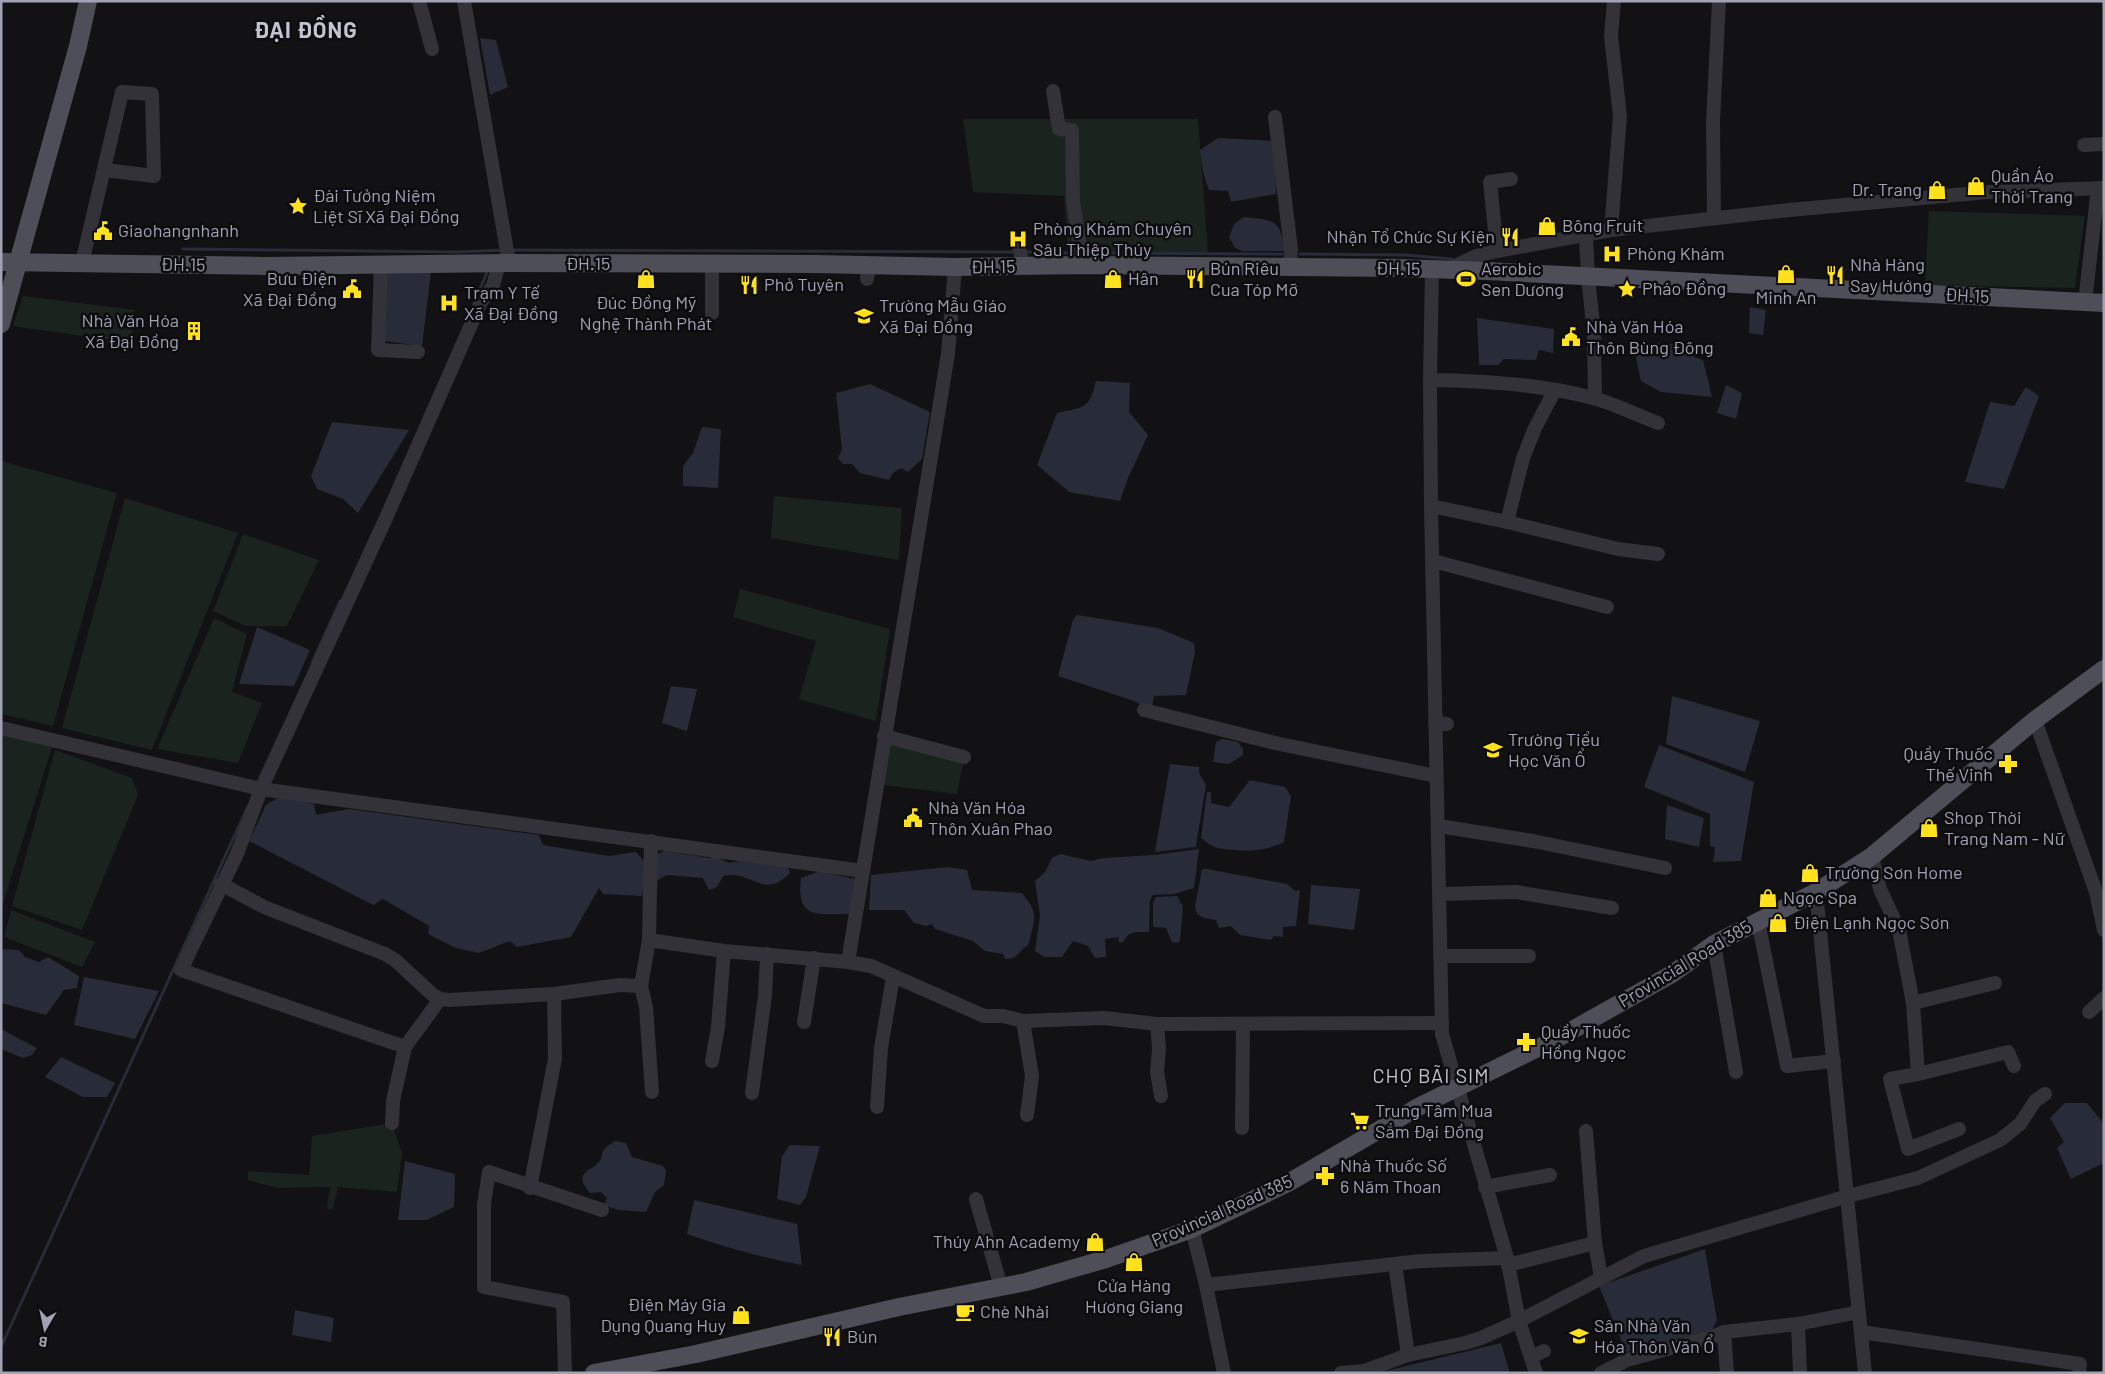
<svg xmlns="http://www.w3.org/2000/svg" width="2105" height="1374" font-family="Barlow,sans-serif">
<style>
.green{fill:#1b231e}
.water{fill:#272c38}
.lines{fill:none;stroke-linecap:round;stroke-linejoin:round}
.stream{stroke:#272c38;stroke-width:3}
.minor{stroke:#323238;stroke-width:14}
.major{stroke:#4e4e58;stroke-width:18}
.labels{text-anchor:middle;stroke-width:5;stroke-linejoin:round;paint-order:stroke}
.poi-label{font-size:18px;fill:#a1a3b5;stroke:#0d0c0e;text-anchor:start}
.street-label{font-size:18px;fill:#a1a3b5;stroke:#0d0c0e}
.quarter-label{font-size:20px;letter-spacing:1px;fill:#c2c3d1;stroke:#0d0c0e}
.district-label{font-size:22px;font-weight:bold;letter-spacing:1px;fill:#c2c3d1;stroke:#0d0c0e}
</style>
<rect width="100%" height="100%" fill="#121113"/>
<g class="green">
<polygon points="963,119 1198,119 1208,253 1068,253 1064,196 973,192"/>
<polygon points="1929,211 2085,216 2075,288 1925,285"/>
<polygon points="23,296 135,310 131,343 13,326"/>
<polygon points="1,461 117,493 53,726 1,714"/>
<polygon points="774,496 902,508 899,560 771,538"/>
<polygon points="125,498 238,533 152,750 62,728"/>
<polygon points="243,534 319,560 287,626 245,626 213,611"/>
<polygon points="740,589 890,629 876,721 799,699 816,641 733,617"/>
<polygon points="214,618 247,634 232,692 262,703 238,763 157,749"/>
<polygon points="1,735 52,747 1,910"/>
<polygon points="892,739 964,760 957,794 883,785"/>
<polygon points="55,750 132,778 138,795 82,930 12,906"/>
<polygon points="11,910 95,942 82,967 4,937"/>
<polygon points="392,1123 402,1153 397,1192 338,1187 333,1209 327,1209 330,1187 277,1188 248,1180 248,1171 309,1175 312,1136"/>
</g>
<g class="water">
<polygon points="480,38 496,40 508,87 490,95"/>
<polygon points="1218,138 1275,141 1276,194 1231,202 1228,191 1209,190 1203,172 1200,150"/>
<path d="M1244 217C1276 221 1278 218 1286 251H1242L1235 248 1229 237 1234 224Z"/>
<polygon points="385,270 431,272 422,346 383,341"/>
<polygon points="1750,307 1766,310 1763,335 1749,333"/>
<polygon points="1477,318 1554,329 1553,353 1539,350 1536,360 1504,359 1498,365 1479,365"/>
<polygon points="1654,343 1693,345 1694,357 1703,360 1712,397 1661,392 1641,381 1633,345"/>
<path d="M1096 381 1130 383 1129 412 1148 435 1128 478 1120 501 1069 492 1037 465 1057 413C1084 407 1089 410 1096 381Z"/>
<polygon points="870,384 930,412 922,459 908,472 901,468 893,473 889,480 860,473 852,464 843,464 838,458 842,449 836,393"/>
<polygon points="1726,385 1742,393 1736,419 1717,413"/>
<polygon points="2026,387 2039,396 2004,489 1965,482 1990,402 2014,406"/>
<polygon points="332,422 409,430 358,513 343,499 317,489 311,476"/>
<polygon points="702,427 721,429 718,488 683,486 683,466 693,453"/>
<polygon points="1077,615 1158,628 1194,643 1195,652 1186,695 1154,696 1152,707 1147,708 1134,701 1058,676 1073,620"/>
<polygon points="257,627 310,650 294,686 239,684"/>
<polygon points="671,686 697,689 687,731 662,723"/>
<polygon points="1672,696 1760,721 1745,772 1666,744"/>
<polygon points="1222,739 1238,742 1243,749 1243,755 1229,764 1213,762 1216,742"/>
<polygon points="1659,745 1754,782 1741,861 1713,862 1715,847 1710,846 1710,814 1644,787"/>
<polygon points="1170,764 1199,767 1199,773 1206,785 1197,840 1196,847 1155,852"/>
<path d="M1250 780 1285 787 1291 796 1284 842C1266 852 1238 852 1218 848 1212 847 1206 842 1201 838L1207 792H1211V803L1229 807Z"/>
<polygon points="279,797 314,804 316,815 349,809 539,835 543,845 609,856 636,852 647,864 642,896 603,894 599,888 571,937 517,947 510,941 479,953 456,948 428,934 429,926 383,899 373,905 249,841 266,805"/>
<polygon points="1667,805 1704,818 1699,847 1665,839"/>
<polygon points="1199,849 1194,888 1174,894 1153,895 1150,900 1149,932 1135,932 1128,935 1122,943 1119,942 1118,937 1105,939 1106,957 1095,958 1088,946 1073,941 1062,957 1044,957 1035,951 1040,916 1035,881 1045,872 1052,858 1060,854 1091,861 1103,858 1154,855"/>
<path d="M665 851 710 858 713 855 729 863 739 861 781 864 788 868 790 873C763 901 752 869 723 876L717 887 709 890 703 878 667 875 654 882 657 854Z"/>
<path d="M948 867 967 870 972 890 1022 893C1040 915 1034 917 1029 944 1020 950 1017 960 1005 959L1003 954 985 951 973 941 935 929 932 924 926 926 914 923 904 910H869L871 875Z"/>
<path d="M825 869 827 873 855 879 850 914C817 914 796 920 801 878Z"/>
<polygon points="1202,869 1207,869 1287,884 1295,891 1300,890 1296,926 1283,927 1283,937 1274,936 1271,940 1240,935 1231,926 1219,928 1216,920 1204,918 1197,914 1195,907"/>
<polygon points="1311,885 1360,889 1354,930 1308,924"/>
<polygon points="1177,896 1183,907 1180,941 1177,943 1172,942 1166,928 1154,927 1153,925 1153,903 1156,897"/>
<polygon points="1,949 19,950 25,957 39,962 48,957 79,976 77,988 64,990 46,1015 1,1003"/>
<polygon points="84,977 159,991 135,1039 74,1025"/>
<polygon points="1,1029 37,1048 32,1055 23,1058 1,1049"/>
<polygon points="61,1057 115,1083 107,1097 83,1097 45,1077"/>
<polygon points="2065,1103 2087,1103 2104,1124 2104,1163 2071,1179 2057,1148 2064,1142 2050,1118"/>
<path d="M615 1141 626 1143 632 1157 663 1166 666 1171 664 1185 655 1192 646 1212 618 1210 604 1205 607 1198 601 1192 590 1193C571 1170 593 1173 601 1159 602 1156 602 1153 603 1151 605 1147 611 1144 615 1141Z"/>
<polygon points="790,1145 820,1146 806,1197 800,1205 777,1199 782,1156"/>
<polygon points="405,1161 455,1174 454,1207 427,1220 398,1220"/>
<path d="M694 1200 797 1224 802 1265C762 1258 725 1247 687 1234Z"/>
<polygon points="1705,1249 1717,1320 1712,1330 1626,1352 1599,1286"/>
<polygon points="295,1310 334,1318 331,1342 292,1335"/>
<polygon points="1501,1343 1510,1373 1377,1373"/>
</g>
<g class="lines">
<g class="stream">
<polyline points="183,249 457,252 504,250"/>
<polyline points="510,250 1012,252"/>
<polyline points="1029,252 1072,253"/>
<polyline points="1090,253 1282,254"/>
<polyline points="1300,254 1405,255 1452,259"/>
<polyline points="476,299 487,272"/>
<polyline points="312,663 340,601"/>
<polyline points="1,1347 248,806"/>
</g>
<g class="minor">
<polyline points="419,1 432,49"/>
<polyline points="464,1 509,263"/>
<polyline points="1053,91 1059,129 1072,130 1073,201 1083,265"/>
<polyline points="1275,117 1291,249 1290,268"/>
<polyline points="2084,145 2104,144"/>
<polyline points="1714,218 1713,122 1719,1"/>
<polyline points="1611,230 1620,116 1611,36 1614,1"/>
<polyline points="1586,236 1588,277 1594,334 1595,399"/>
<polyline points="1019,246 1023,266"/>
<polyline points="1497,251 1490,182 1511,179"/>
<polyline points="82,263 122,92 152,94 154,176 105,170"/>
<polyline points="381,265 378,350 418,352"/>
<polyline points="1432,269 1430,380 1431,506 1442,1034 1507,1258 1519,1321 1536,1373"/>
<polyline points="1447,270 1476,256 1497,251 1611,230 1789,210 1988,192 2104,188"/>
<polyline points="867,279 869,265"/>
<polyline points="2085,302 2098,188"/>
<polyline points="712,313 712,264"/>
<path d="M1430 380C1484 381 1541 384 1593 398 1615 404 1637 415 1658 423"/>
<polyline points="1431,506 1507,522 1618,549 1658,554"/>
<polyline points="1507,522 1523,458 1535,428 1555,390"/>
<polyline points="1433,561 1607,607"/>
<polyline points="1144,710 1275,743 1436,776"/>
<polyline points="2035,720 2096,892 2104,930"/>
<polyline points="1435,723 1447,724"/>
<polyline points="1,728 261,789 863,871"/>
<polyline points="884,736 964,757"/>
<polyline points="1439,826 1533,841 1665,868"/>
<polyline points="651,841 649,940 641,986 646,1007 652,1092"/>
<polyline points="1872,856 1880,889 1899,930 1913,1003 1918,1074 1890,1079 1908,1149 1959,1129"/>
<polyline points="221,884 264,907 385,954 395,960 433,995 440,999 449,1000 554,994 620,985 641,986"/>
<polyline points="1816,892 1865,1373"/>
<polyline points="1440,894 1516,892 1612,908"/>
<polyline points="1758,921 1787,1066 1834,1061"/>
<polyline points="649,940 724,951 848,962 871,966 984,1016 1003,1016 1023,1021 1104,1018 1157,1024 1442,1023"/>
<polyline points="1714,944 1736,1072"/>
<polyline points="1441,956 1529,956"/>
<polyline points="848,962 948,354 955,267"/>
<polyline points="1913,1003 1995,983"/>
<polyline points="2089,1012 2104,998"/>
<polyline points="1023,1021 1032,1076 1027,1115"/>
<polyline points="804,1022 814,958"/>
<polyline points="1157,1024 1159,1049 1157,1072 1161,1096"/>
<polyline points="405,1047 181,970 237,854 261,789 386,518 481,302 493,286 499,263"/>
<polyline points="712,1061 718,1027 724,951"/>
<polyline points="1918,1074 2008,1052 2014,1066"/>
<polyline points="752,1093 765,996 767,954"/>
<polyline points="877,1107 881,1048 893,977"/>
<polyline points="392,1123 393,1101 405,1047 440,999"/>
<polyline points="1242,1128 1243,1025"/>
<polyline points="1586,1131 1595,1243 1601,1277"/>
<polyline points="1485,1187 1550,1175"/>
<polyline points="530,1188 555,1059 554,994"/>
<polyline points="976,1199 1001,1287"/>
<polyline points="1192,1229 1206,1285 1224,1373"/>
<polyline points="1395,1264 1408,1355"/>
<polyline points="1508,1265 1595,1243"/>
<polyline points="1206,1285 1421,1261 1507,1258"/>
<polyline points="1798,1324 1800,1373"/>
<polyline points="1724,1332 1727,1373"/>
<polyline points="1861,1332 2080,1364 2079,1373"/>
<polyline points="1531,1357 1544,1351"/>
<polyline points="565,1373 563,1302 484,1287 484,1204 489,1172 602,1210"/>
<polyline points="1341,1373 1364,1371 1408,1355 1465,1343 1481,1338 1519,1321 1644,1256 1848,1196 1918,1178 2000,1140 2020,1124 2035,1101 2045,1094"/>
<polyline points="1601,1373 1627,1360 1715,1336 1724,1332 1798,1324 1859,1312"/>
</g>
<g class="major">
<polyline points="1,262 266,266 509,263 816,264 955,267 1083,265 1399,268 1487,271 2104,303"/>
<polyline points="1,324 78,46 88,1"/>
<polyline points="594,1373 696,1354 899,1307 1026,1282 1106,1259 1192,1229 1288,1183 1420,1106 1558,1038 1672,974 1714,944 1816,892 1872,856 2035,720 2104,669"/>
</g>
</g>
<defs>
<g id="shop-bare" transform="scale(1.5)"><path d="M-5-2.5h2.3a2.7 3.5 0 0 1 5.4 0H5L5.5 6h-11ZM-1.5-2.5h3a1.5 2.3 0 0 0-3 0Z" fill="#ffe21d" stroke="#0d0c0e" stroke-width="2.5" paint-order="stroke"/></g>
<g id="sight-bare" transform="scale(1.5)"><path d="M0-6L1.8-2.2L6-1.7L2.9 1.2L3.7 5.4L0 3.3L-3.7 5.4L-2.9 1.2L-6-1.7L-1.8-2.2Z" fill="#ffe21d" stroke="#0d0c0e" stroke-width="2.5" paint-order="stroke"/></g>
<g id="civic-bare" transform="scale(1.5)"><path d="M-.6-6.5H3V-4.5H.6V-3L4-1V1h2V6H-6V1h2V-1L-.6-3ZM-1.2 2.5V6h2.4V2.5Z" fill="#ffe21d" stroke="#0d0c0e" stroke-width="2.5" paint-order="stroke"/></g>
<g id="restaurant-bare" transform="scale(1.5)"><path d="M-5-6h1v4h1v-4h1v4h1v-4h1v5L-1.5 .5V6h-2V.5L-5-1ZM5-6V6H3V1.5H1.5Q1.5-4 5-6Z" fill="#ffe21d" stroke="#0d0c0e" stroke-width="2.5" paint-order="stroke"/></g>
<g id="hospital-bare" transform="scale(1.5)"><path d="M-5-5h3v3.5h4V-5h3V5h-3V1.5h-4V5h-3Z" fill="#ffe21d" stroke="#0d0c0e" stroke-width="2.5" paint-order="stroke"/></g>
<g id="stadium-bare" transform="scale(1.5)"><path d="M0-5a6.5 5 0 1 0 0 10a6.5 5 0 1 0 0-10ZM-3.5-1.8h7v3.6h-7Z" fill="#ffe21d" stroke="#0d0c0e" stroke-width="2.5" paint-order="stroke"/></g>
<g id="school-bare" transform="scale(1.5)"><path d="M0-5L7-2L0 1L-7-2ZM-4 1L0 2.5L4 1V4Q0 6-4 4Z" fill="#ffe21d" stroke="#0d0c0e" stroke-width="2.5" paint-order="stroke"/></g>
<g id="building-bare" transform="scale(1.5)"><path d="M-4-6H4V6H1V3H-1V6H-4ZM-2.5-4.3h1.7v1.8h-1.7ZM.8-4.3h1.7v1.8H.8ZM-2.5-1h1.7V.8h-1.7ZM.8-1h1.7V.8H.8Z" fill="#ffe21d" stroke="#0d0c0e" stroke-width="2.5" paint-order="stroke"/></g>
<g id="pharmacy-bare" transform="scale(1.5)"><path d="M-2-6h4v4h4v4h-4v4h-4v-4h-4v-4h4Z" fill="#ffe21d" stroke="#0d0c0e" stroke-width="2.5" paint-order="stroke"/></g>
<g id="supermarket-bare" transform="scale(1.5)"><path d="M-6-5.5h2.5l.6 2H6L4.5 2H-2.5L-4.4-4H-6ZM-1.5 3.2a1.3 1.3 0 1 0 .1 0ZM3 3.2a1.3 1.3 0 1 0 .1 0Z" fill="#ffe21d" stroke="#0d0c0e" stroke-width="2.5" paint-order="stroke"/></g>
<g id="cafe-bare" transform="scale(1.5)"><path d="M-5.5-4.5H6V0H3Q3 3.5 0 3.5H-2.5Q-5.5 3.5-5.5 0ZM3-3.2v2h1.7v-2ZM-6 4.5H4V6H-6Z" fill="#ffe21d" stroke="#0d0c0e" stroke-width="2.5" paint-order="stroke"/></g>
</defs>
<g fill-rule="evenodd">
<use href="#shop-bare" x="1976" y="186"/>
<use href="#shop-bare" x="1937" y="190"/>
<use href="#sight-bare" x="298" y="206"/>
<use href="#shop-bare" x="1547" y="226"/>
<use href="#civic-bare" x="103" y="231"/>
<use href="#restaurant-bare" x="1510" y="237"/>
<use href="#hospital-bare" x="1018" y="239"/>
<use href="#hospital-bare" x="1612" y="254"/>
<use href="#shop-bare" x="1786" y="274"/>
<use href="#restaurant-bare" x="1835" y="275"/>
<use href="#shop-bare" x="646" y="279"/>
<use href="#shop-bare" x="1113" y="279"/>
<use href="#restaurant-bare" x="1195" y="279"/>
<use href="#stadium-bare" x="1466" y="279"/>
<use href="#restaurant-bare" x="749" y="285"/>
<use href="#civic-bare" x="352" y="289"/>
<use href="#sight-bare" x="1627" y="289"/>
<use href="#hospital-bare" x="449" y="303"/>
<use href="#school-bare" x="864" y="316"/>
<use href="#building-bare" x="194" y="331"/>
<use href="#civic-bare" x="1571" y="337"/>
<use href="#school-bare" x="1493" y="750"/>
<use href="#pharmacy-bare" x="2008" y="764"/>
<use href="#civic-bare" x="913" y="818"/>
<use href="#shop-bare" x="1929" y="828"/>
<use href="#shop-bare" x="1810" y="873"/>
<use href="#shop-bare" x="1768" y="898"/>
<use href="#shop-bare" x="1778" y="923"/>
<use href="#pharmacy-bare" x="1526" y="1042"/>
<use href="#supermarket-bare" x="1360" y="1121"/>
<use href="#pharmacy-bare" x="1325" y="1176"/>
<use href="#shop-bare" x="1095" y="1242"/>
<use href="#shop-bare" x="1134" y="1262"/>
<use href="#cafe-bare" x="965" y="1312"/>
<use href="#shop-bare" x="741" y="1315"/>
<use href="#school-bare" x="1579" y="1336"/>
<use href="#restaurant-bare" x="832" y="1337"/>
</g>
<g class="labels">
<g class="poi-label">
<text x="1991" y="182">Quần Áo<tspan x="1991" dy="21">Thời Trang</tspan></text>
<text x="1922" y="196" text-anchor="end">Dr. Trang</text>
<text x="313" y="202">Đài Tưởng Niệm<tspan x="313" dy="21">Liệt Sĩ Xã Đại Đồng</tspan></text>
<text x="1562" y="232">Bông Fruit</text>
<text x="1033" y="235">Phòng Khám Chuyên<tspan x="1033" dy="21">Sâu Thiệp Thúy</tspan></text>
<text x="118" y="237">Giaohangnhanh</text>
<text x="1495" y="243" text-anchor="end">Nhận Tổ Chức Sự Kiện</text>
<text x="1627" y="260">Phòng Khám</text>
<text x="1850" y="271">Nhà Hàng<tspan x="1850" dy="21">Say Hướng</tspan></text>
<text x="1210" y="275">Bún Riêu<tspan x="1210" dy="21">Cua Tóp Mỡ</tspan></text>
<text x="1481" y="275">Aerobic<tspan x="1481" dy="21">Sen Dương</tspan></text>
<text x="337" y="285" text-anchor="end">Bưu Điện<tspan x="337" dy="21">Xã Đại Đồng</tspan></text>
<text x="1128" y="285">Hân</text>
<text x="764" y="291">Phở Tuyên</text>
<text x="1642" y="295">Pháo Đồng</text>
<text x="464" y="299">Trạm Y Tế<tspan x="464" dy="21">Xã Đại Đồng</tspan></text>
<text x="1786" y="304" text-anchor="middle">Minh An</text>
<text x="646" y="309" text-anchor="middle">Đúc Đồng Mỹ<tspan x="646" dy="21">Nghệ Thành Phát</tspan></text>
<text x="879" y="312">Trường Mẫu Giáo<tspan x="879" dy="21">Xã Đại Đồng</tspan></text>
<text x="179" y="327" text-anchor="end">Nhà Văn Hóa<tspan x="179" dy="21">Xã Đại Đồng</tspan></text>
<text x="1586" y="333">Nhà Văn Hóa<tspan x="1586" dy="21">Thôn Bùng Đông</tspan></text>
<text x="1508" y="746">Trường Tiểu<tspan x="1508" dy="21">Học Văn Ổ</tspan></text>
<text x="1993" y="760" text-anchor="end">Quầy Thuốc<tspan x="1993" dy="21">Thế Vinh</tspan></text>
<text x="928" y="814">Nhà Văn Hóa<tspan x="928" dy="21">Thôn Xuân Phao</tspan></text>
<text x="1944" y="824">Shop Thời<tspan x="1944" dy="21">Trang Nam - Nữ</tspan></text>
<text x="1825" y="879">Trường Sơn Home</text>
<text x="1783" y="904">Ngọc Spa</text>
<text x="1793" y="929">Điện Lạnh Ngọc Sơn</text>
<text x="1541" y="1038">Quầy Thuốc<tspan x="1541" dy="21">Hồng Ngọc</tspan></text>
<text x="1375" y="1117">Trung Tâm Mua<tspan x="1375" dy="21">Sắm Đại Đồng</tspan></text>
<text x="1340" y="1172">Nhà Thuốc Số<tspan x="1340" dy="21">6 Năm Thoan</tspan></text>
<text x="1080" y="1248" text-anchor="end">Thúy Ahn Academy</text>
<text x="1134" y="1292" text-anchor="middle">Cửa Hàng<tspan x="1134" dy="21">Hương Giang</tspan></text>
<text x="726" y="1311" text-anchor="end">Điện Máy Gia<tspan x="726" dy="21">Dụng Quang Huy</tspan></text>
<text x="980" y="1318">Chè Nhài</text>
<text x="1594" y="1332">Sân Nhà Văn<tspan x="1594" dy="21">Hóa Thôn Văn Ổ</tspan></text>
<text x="847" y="1343">Bún</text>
</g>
<g class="street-label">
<text x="588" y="270">ĐH.15</text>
<text transform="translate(183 265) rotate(1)" y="6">ĐH.15</text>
<text transform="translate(993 267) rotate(-1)" y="6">ĐH.15</text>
<text transform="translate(1398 269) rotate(1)" y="6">ĐH.15</text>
<text transform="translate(1967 296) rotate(3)" y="6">ĐH.15</text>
<text transform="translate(1685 964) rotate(-31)" y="6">Provincial Road 385</text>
<text transform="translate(1222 1211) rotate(-24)" y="6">Provincial Road 385</text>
</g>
<g class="quarter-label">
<text x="1431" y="1083">CHỢ BÃI SIM</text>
</g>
<g class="district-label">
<text x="306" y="38">ĐẠI ĐỒNG</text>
</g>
</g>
<rect width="2105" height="1374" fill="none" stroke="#a1a3b5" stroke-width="5"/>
<g transform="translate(45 1329) rotate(189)" stroke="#0d0c0e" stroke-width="4" paint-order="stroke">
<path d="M0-4L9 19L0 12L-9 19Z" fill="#a1a3b5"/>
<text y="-8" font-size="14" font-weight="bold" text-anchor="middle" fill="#a1a3b5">B</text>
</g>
</svg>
